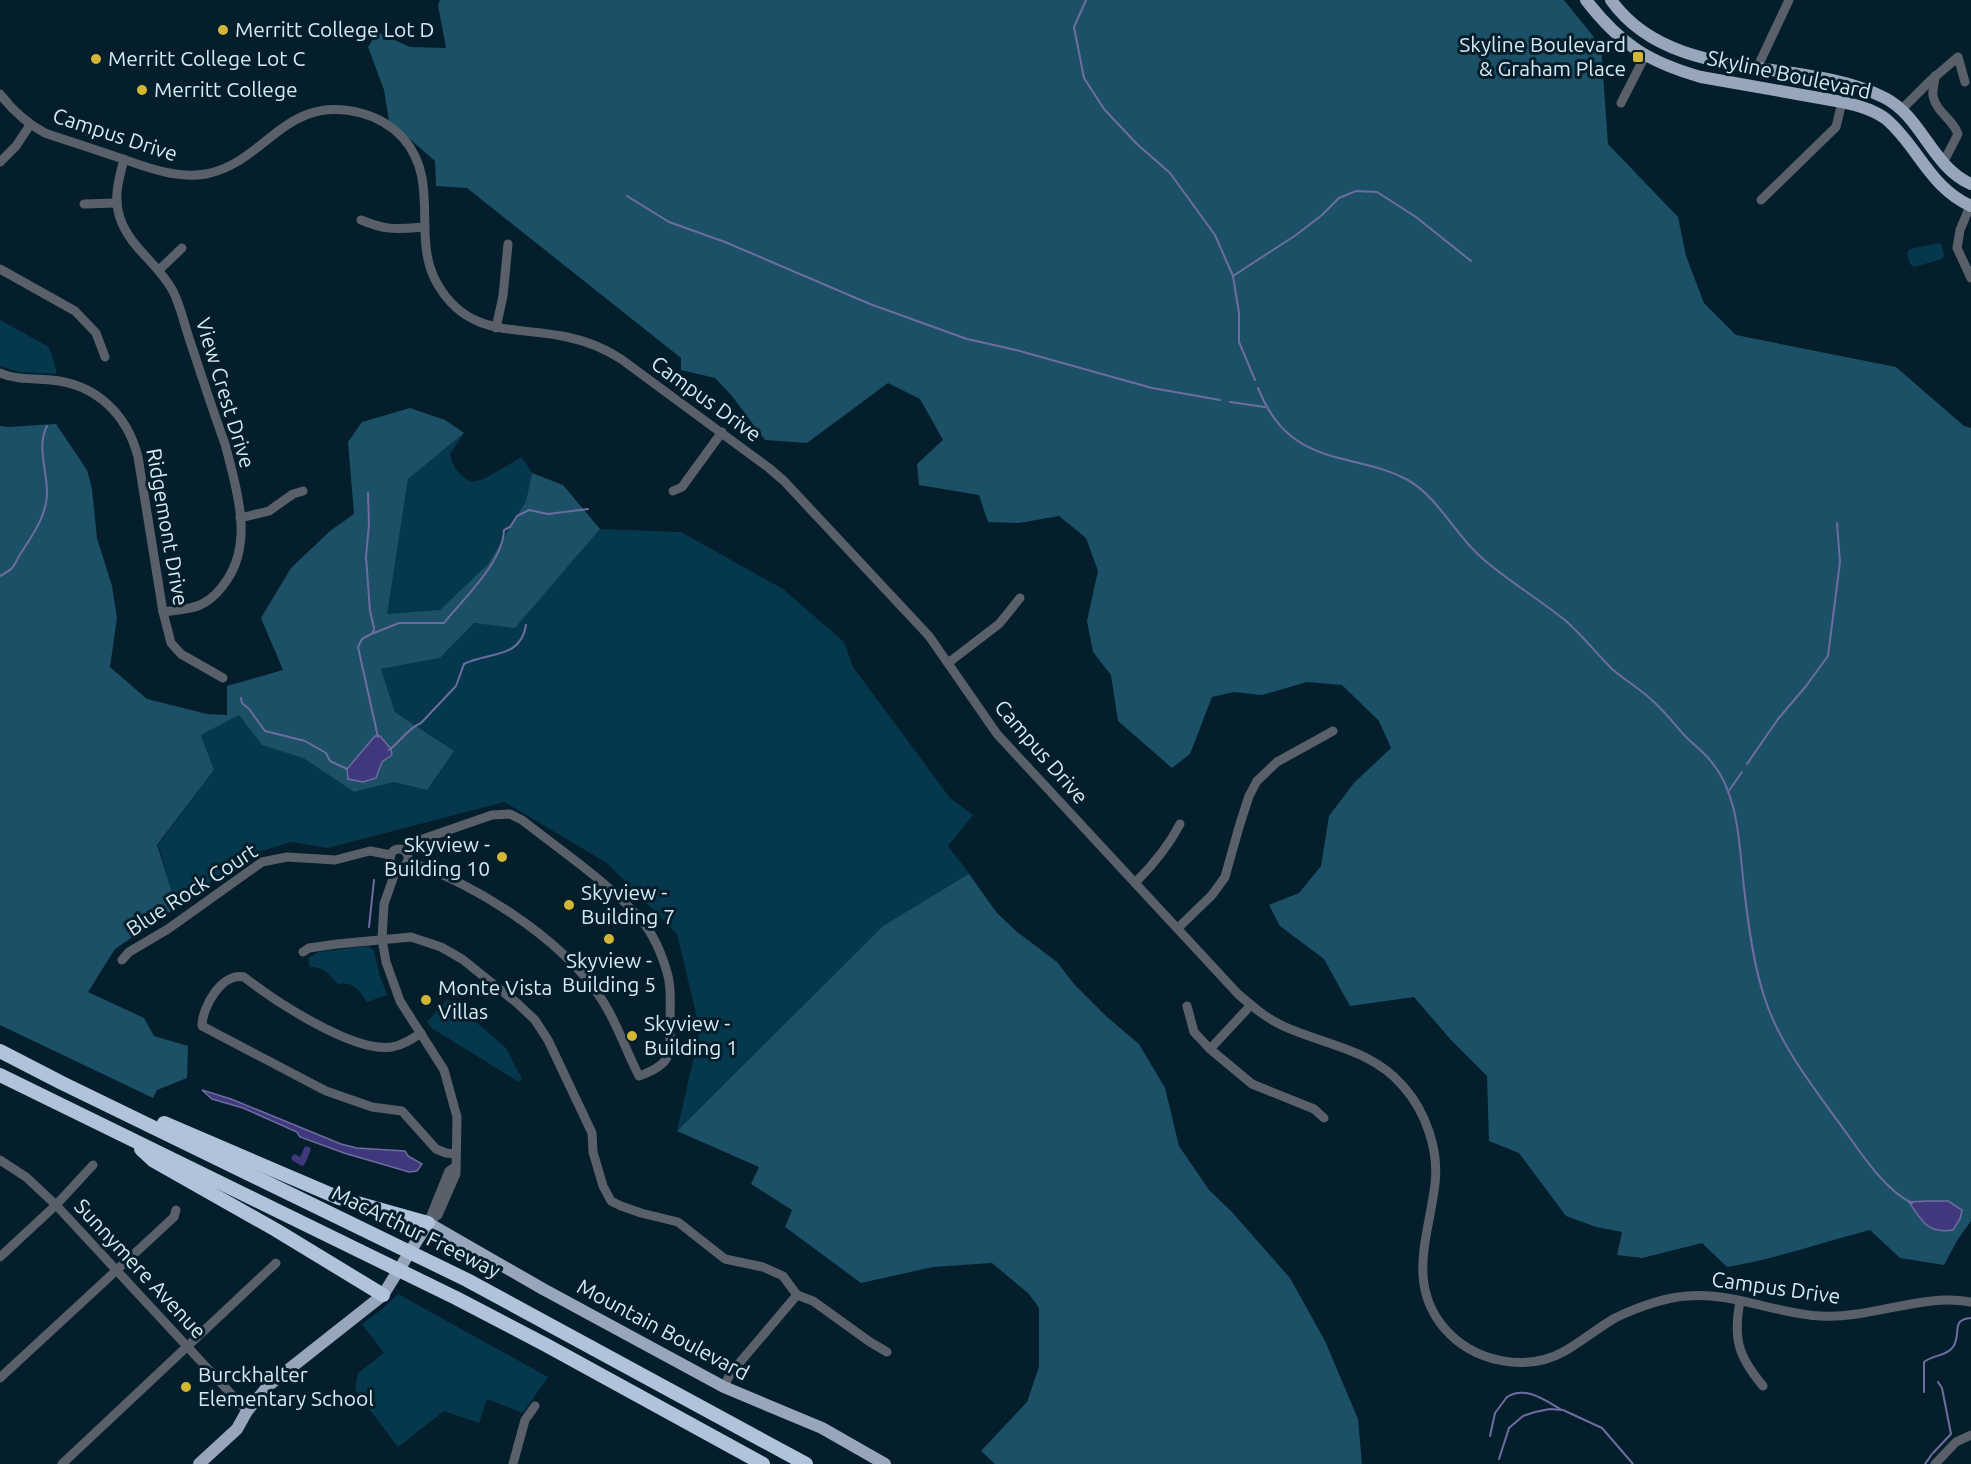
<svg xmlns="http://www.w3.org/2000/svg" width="1971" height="1464" font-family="Ubuntu,sans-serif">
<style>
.green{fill:#05384d}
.forest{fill:#1b5067}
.water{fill:#3f387c;stroke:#6d6d9f;stroke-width:1.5}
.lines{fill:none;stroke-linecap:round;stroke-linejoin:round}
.stream{stroke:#6d6d9f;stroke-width:2}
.canal{stroke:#3f387c;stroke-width:7}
.minor{stroke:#5a606a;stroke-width:9}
.major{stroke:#98a6bb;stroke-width:12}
.highway{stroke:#b1c2db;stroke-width:14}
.poi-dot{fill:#d2b735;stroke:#041f2b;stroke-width:2}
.labels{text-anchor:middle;stroke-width:6;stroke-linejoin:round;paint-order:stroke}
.poi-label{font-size:21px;fill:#d9e9f1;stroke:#041f2b;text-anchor:start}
.street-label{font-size:21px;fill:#d9e9f1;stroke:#041f2b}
</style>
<rect width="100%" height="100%" fill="#041f2b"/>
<g class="green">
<polygon points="1939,243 1942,245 1944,256 1942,259 1914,267 1910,264 1907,252 1910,249"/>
<polygon points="0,320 49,347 56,369 56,374 19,372 0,366"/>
<path d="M464 433 450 454C453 468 459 475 471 482L484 479 522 457 532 473 526 501 488 564 440 611 386 614 408 479Z"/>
<polygon points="600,529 681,532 783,589 844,642 853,667 950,798 973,815 948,846 971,876 883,926 677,1131 700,1030 677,934 607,863 504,802 328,848 291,842 245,856 177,907 158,845 214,770 201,735 239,715 262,744 303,758 354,792 394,782 454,751 395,712 381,669 440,658 474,623 515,627"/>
<path d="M368 946 374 951 379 973 387 995 367 1002C359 990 354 981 338 984 328 974 325 967 310 967L308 958 319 952Z"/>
<polygon points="447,1000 454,1003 506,1048 522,1079 519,1082 433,1029 427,1022"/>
<polygon points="398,1294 548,1377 523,1413 487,1399 479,1423 444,1411 398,1447 355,1390 358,1373 384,1353 362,1324 381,1310"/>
</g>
<g class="forest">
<path d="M440 0H1564L1601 46 1608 144 1678 217 1686 256 1704 303 1736 335 1896 367 1964 426 1971 428V1221L1958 1239 1944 1265 1900 1258 1870 1230C1822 1242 1776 1259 1727 1267L1702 1243 1642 1258 1617 1255 1622 1232 1596 1227 1566 1216 1519 1153 1489 1141 1487 1076 1451 1040 1414 997 1350 1006 1324 959 1280 926 1269 905 1299 893 1321 866 1329 816 1354 783 1391 748 1379 721 1342 685 1307 682 1262 695 1234 692 1212 697 1190 754 1172 768 1118 721 1111 675 1093 652 1087 621 1098 571 1086 538 1059 516 1019 523 988 522 979 495 919 485 917 464 943 440 920 399 888 383 807 443 765 440 732 396 715 378 681 370V358L467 188 436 186 435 161 389 121 384 90 368 47 377 32 410 47 446 48 438 5Z"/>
<polygon points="410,408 445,420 464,433 408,479 387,614 440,610 488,564 526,501 532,473 563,485 600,529 515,628 474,623 440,658 381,669 395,712 454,751 427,790 394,782 354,792 303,758 262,745 239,715 201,735 214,770 157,845 177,907 115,949 88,992 144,1018 154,1036 188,1046 187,1078 157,1090 153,1098 0,1025 0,426 8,427 56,424 87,470 92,489 97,538 112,586 117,618 110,667 147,699 207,714 227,715 227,686 283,670 261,618 291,568 330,531 354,514 348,442 362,422"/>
<polygon points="969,874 997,913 1016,931 1057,962 1074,984 1107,1017 1139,1044 1165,1088 1179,1146 1209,1190 1231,1211 1290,1278 1325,1341 1358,1419 1362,1464 995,1464 981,1451 1027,1402 1039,1367 1039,1308 1029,1294 992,1263 933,1267 861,1283 785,1227 792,1210 751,1184 759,1167 677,1131 883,926"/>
</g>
<g class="water">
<polygon points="375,736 380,736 391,749 392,755 382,762 376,778 363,782 348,779 347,769"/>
<polygon points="202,1090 231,1099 341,1144 357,1148 405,1151 408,1156 422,1164 417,1171 409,1172 344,1153 300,1137 297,1132 243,1108 212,1099"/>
<path d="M1928 1201H1948L1962 1210 1960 1219 1953 1230C1927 1234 1922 1221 1909 1202Z"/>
</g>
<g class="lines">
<g class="stream">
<polyline points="1086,0 1074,27 1084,78 1104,109 1137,144 1170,173 1215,235 1233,276 1239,313 1239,342 1255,380"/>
<polyline points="627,196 669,222 725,242 870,304 967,339 1016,350 1152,388 1220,400"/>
<polyline points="1233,276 1296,235 1322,215 1339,198 1356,191 1377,192 1416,217 1471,261"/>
<path d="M1258 388C1275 430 1299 449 1343 459 1365 465 1385 468 1406 479 1438 496 1454 534 1482 558 1508 581 1539 599 1566 621 1583 636 1596 653 1612 669 1626 681 1642 690 1655 703 1666 713 1675 725 1685 736 1693 744 1702 751 1709 759 1741 794 1739 852 1745 896 1749 930 1754 967 1765 999 1780 1046 1817 1092 1845 1131 1862 1155 1886 1191 1912 1203"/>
<polyline points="1230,402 1265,407"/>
<polyline points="368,493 369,524 366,557 370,611 374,628 373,633 362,639 358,647 378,737"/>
<path d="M0 576C19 566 12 565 23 550 34 533 46 515 47 495 48 472 36 447 47 426"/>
<path d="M374 633 399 623H444C464 598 503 562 504 530L510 527 517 516 529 510 548 514 588 509"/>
<polyline points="241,698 242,703 249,709 265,731 305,741 326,753 330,761 347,769"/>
<path d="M389 750C400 742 408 728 421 723L456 686 464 664C488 652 521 659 526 625"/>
<polyline points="1747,764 1778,719 1806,686 1828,656 1840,562 1837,523"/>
<polyline points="1728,792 1742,772"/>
<polyline points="369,927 374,880"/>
<path d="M1924 1392V1362C1932 1355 1947 1356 1953 1347 1962 1334 1950 1319 1971 1318"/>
<path d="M1507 1397C1526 1385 1546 1401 1562 1410"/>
<polyline points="1509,1428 1523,1416 1535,1412 1550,1409 1563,1410 1602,1428 1633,1464"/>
<polyline points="1490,1436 1495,1413 1507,1397"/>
<polyline points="1933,1453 1951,1434 1942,1388 1938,1382"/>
<polyline points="1499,1459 1509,1428"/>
<polyline points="1925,1464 1932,1454"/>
</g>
<polyline class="canal" points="295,1158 302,1162 307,1150"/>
<g class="minor">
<polyline points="1757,68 1789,0"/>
<path d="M1935 76C1935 82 1932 90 1933 96 1936 112 1953 119 1958 134L1943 163"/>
<path d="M0 94C13 111 26 123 45 133 65 140 85 146 105 153 137 163 172 180 206 174 267 162 285 93 361 113 376 117 392 126 403 138 442 182 410 239 438 285 469 338 517 326 567 337 587 341 604 348 621 359L769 468 784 481 929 636 997 734 1238 994C1252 1006 1266 1018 1283 1026 1325 1045 1371 1049 1403 1086 1426 1112 1439 1150 1435 1184 1429 1235 1406 1284 1445 1329 1474 1362 1526 1373 1565 1351 1582 1341 1598 1328 1615 1318 1638 1307 1662 1298 1687 1296 1733 1292 1776 1314 1821 1316 1872 1319 1920 1293 1971 1302"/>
<polyline points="1621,103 1645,56"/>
<polyline points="1901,110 1930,81 1958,57 1965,82"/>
<path d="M124 159C119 179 113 197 120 218 130 248 158 263 173 291 181 307 185 327 191 344 202 377 213 411 225 444 236 487 254 540 227 580 221 589 213 598 204 603 192 610 176 610 163 612"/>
<polyline points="0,162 16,146 30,125"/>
<polyline points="1761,200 1836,127 1842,102"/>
<polyline points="84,204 116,203"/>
<polyline points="1970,206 1960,230 1957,248 1971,278"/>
<path d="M361 220C388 231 396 229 425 227"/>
<polyline points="0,269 75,311 96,333 105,357"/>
<polyline points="159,270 182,248"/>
<polyline points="496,328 503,296 508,244"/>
<path d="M0 373C16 380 33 378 51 380 96 384 127 414 138 457L163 612 171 643 181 654 223 678"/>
<polyline points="673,491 682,487 722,432"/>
<polyline points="240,518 269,511 293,494 303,491"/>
<polyline points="948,663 999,624 1020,598"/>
<circle cx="399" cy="858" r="9"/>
<path d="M405 851 417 841 492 815 510 814 522 820C559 849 603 879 635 913 650 928 660 949 666 969 672 986 670 1006 670 1024 670 1056 672 1064 639 1076 625 1049 616 1019 598 994 557 935 474 884 408 861"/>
<polyline points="397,867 384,904 382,939 386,962 400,1001 444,1070 457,1117 456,1174 438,1215 428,1223"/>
<path d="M1135 883C1153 865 1168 847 1180 824"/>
<polyline points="1178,928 1212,895 1225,877 1239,827 1249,796 1257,781 1277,762 1333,731"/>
<polyline points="303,952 309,948 337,944 411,937 441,947 462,959 517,1003 535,1020 548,1040 592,1133 593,1152 603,1186 611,1201 621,1206 641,1213 678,1222 725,1259 763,1267 783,1276 797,1295 813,1301 870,1342 887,1352"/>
<polyline points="122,960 129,952 168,929 262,862 287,857 335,860 370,851 391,855"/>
<polyline points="1251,1005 1210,1049 1252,1084 1314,1109 1324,1118"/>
<polyline points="1187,1006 1194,1032 1210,1049"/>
<path d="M421 1033C412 1039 403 1045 392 1047 353 1053 275 1001 244 977 222 972 202 1007 202 1026L326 1091 372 1107 402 1111 436 1149 446 1153 456 1154"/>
<polyline points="0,1160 26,1177 56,1205 247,1411"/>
<polyline points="428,1223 449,1171 455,1167"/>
<polyline points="0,1257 56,1205 93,1165"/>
<path d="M1740 1301C1733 1339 1738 1356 1763 1386"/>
<polyline points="0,1378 174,1217 176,1210"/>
<polyline points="724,1387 730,1374 797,1295"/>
<polyline points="62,1464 276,1263"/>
<polyline points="513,1464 525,1420 535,1406"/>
<polyline points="1935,1464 1956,1442 1971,1435"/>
</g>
<g class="major">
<path d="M1586 0C1620 44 1648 62 1701 77L1842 102C1857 105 1874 110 1886 119 1918 146 1929 187 1971 206"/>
<path d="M1611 0C1672 86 1801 55 1885 98 1922 117 1932 167 1971 184"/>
<polyline points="199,1464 237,1429 247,1411 269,1385 383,1295 428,1223 543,1289 724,1387 822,1428 885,1464"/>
</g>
<g class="highway">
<polyline points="0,1051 62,1083 467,1280 806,1464"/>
<polyline points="0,1075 456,1298 546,1345 763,1464"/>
<polyline points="164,1123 339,1198 428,1223"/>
<polyline points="141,1149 154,1161 276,1230 383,1295"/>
</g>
</g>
<g class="poi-dot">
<circle cx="223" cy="30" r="6"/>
<rect x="1632" y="51" width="12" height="12" rx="3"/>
<circle cx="96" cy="59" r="6"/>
<circle cx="142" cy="90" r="6"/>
<circle cx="502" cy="857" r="6"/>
<circle cx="569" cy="905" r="6"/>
<circle cx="609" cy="939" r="6"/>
<circle cx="426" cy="1000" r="6"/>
<circle cx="632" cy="1036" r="6"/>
<circle cx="186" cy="1387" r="6"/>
</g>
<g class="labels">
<g class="poi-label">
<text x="235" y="37">Merritt College Lot D</text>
<text x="1626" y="52" text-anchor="end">Skyline Boulevard<tspan x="1626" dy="24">&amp; Graham Place</tspan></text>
<text x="108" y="66">Merritt College Lot C</text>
<text x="154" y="97">Merritt College</text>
<text x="490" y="852" text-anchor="end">Skyview -<tspan x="490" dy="24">Building 10</tspan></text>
<text x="581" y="900">Skyview -<tspan x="581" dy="24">Building 7</tspan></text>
<text x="609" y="968" text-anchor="middle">Skyview -<tspan x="609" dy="24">Building 5</tspan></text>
<text x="438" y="995">Monte Vista<tspan x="438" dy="24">Villas</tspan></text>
<text x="644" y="1031">Skyview -<tspan x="644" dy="24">Building 1</tspan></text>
<text x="198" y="1382">Burckhalter<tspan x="198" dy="24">Elementary School</tspan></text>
</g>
<g class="street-label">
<text transform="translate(1789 75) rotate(12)" y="7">Skyline Boulevard</text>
<text transform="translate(115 135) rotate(18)" y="7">Campus Drive</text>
<text transform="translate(225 393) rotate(73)" y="7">View Crest Drive</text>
<text transform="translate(706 399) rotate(36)" y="7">Campus Drive</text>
<text transform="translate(167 527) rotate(80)" y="7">Ridgemont Drive</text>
<text transform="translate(1041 752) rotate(49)" y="7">Campus Drive</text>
<text transform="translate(192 890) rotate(-33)" y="7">Blue Rock Court</text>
<text transform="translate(416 1232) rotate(26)" y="7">MacArthur Freeway</text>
<text transform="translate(140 1269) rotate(47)" y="7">Sunnymere Avenue</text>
<text transform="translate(1776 1288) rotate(8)" y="7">Campus Drive</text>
<text transform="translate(663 1330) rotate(28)" y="7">Mountain Boulevard</text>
</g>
</g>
</svg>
